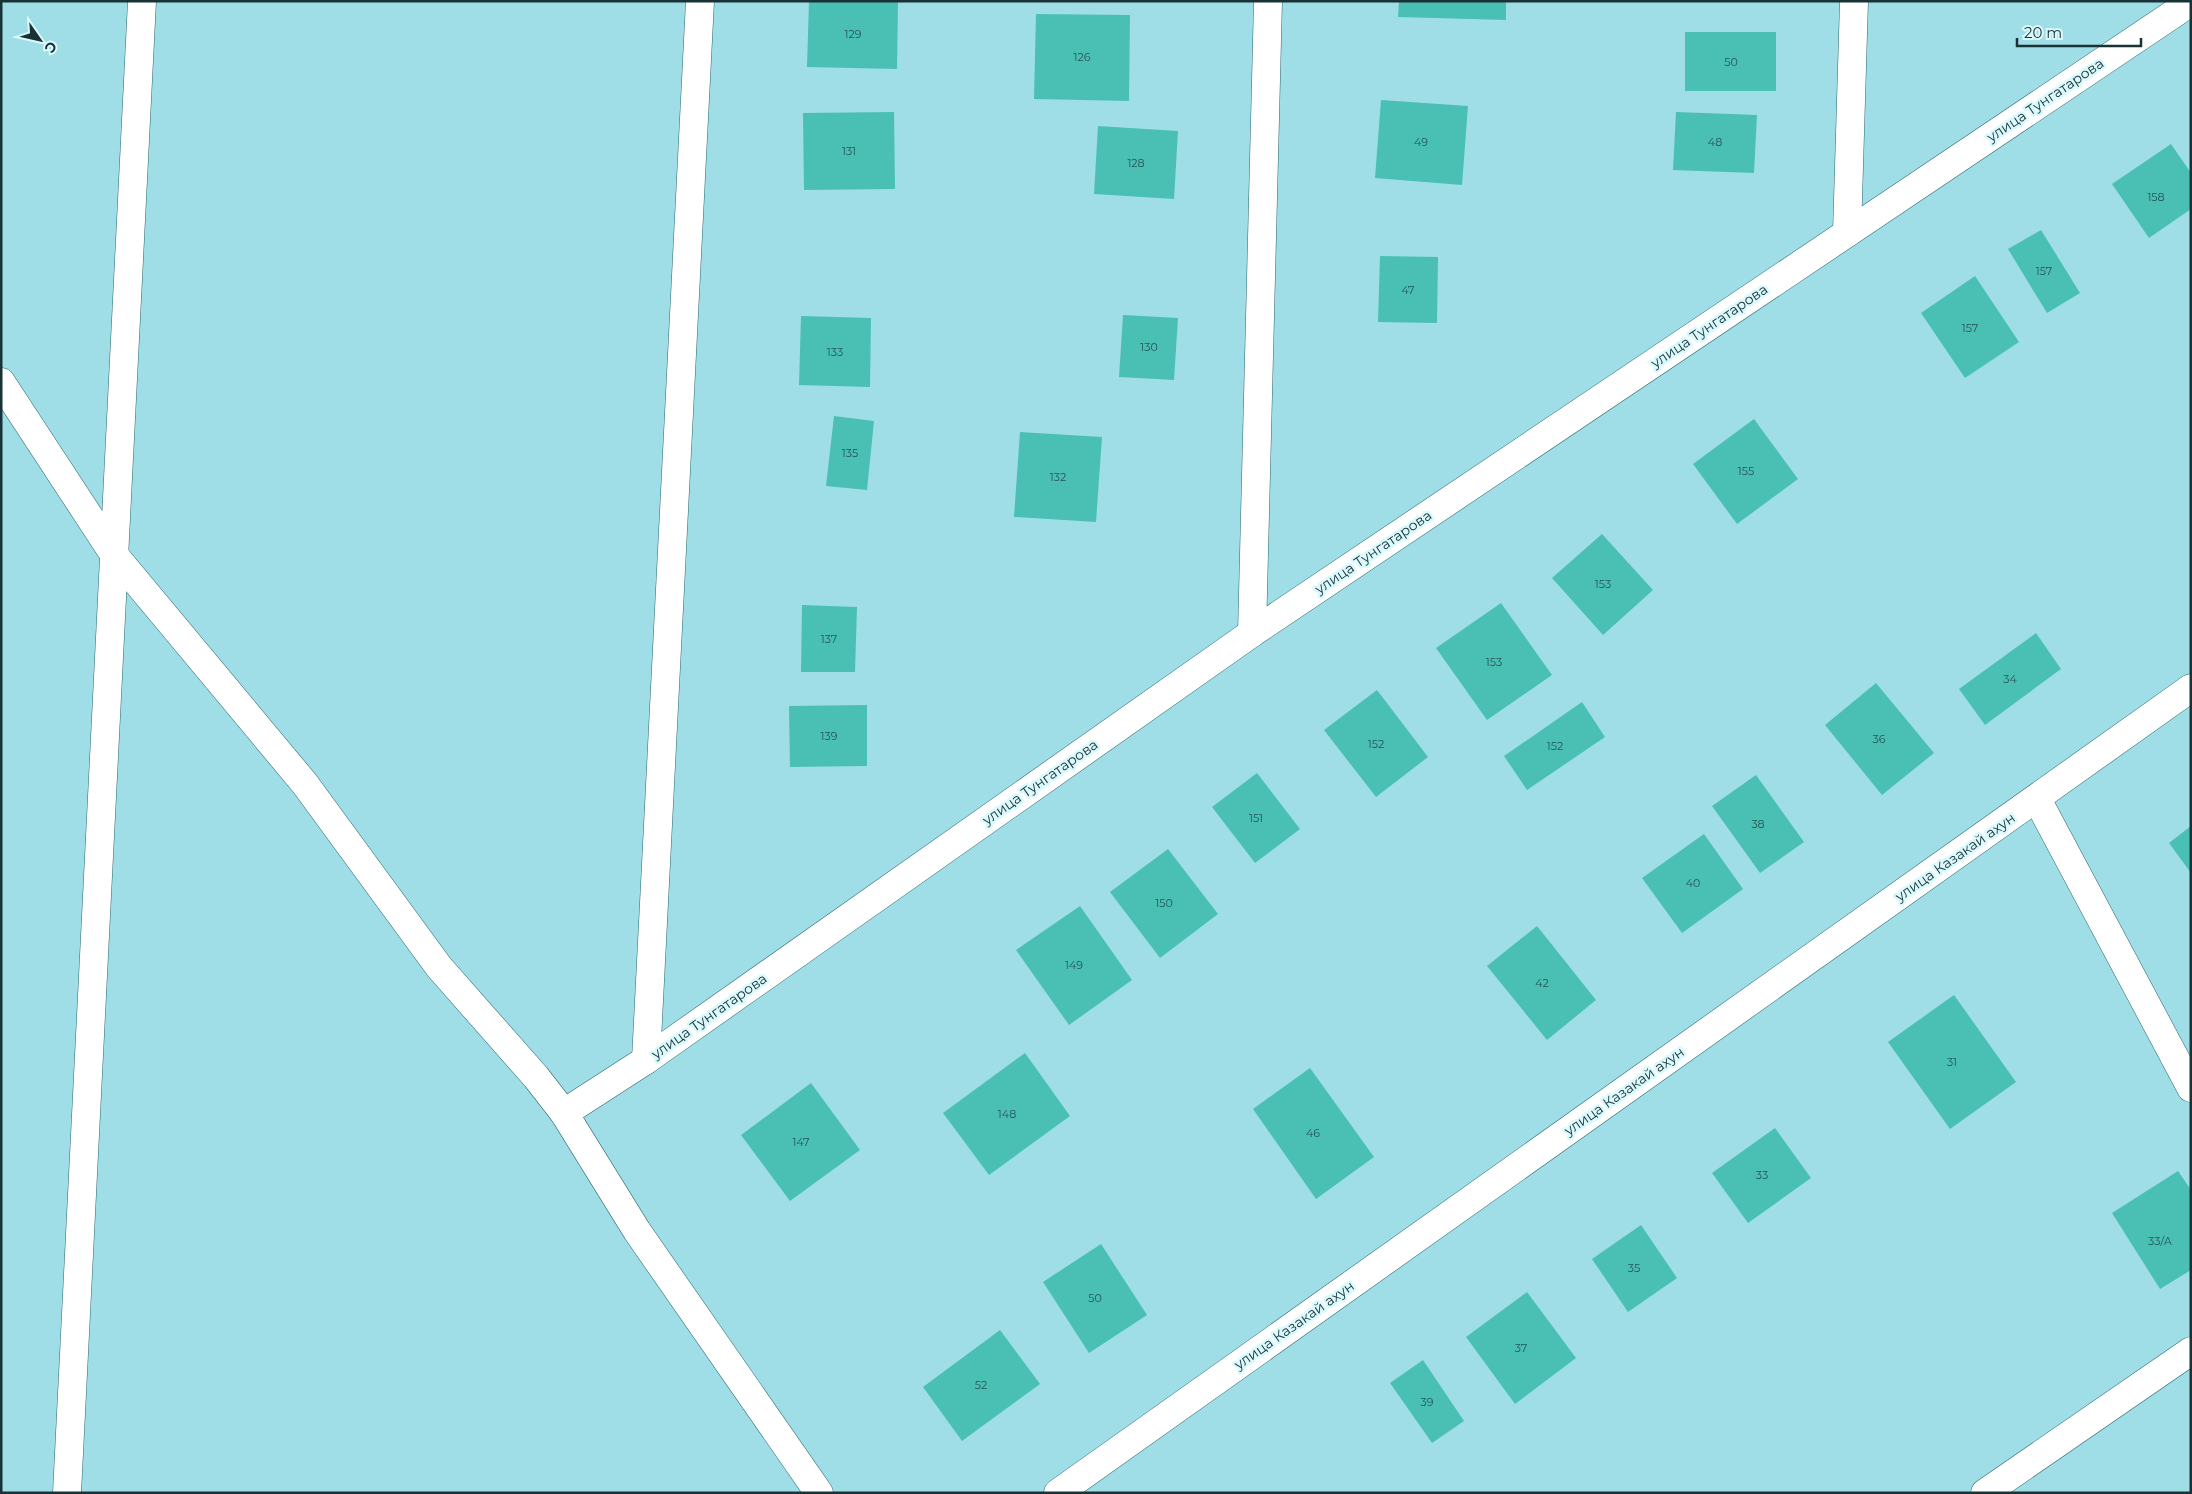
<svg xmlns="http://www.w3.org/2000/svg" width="2192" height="1494" font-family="Montserrat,sans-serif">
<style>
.building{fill:#4ac0b5}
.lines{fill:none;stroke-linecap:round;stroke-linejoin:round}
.minor-casing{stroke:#28676e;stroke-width:29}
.minor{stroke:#fff;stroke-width:28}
.labels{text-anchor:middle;stroke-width:5;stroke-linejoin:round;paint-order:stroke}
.number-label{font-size:11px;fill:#255656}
.street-label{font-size:14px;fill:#193236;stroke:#daf9fd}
</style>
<rect width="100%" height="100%" fill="#9fdee6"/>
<g class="building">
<polygon points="809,1 898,1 897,69 807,67"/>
<polygon points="1399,1 1506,1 1506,20 1398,17"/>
<polygon points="1036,14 1130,15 1129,101 1034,99"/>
<rect x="1685" y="32" width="91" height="59"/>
<polygon points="1381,100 1468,106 1462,185 1375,178"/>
<polygon points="894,112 895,189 804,190 803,113"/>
<polygon points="1676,112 1757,115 1754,173 1673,170"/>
<polygon points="1098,126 1178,131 1174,199 1094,194"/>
<polygon points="2171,144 2191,173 2191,209 2149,238 2112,184"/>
<polygon points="2041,230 2080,293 2047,313 2008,249"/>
<polygon points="1380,256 1438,257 1437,323 1378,322"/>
<polygon points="1975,276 2019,342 1965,378 1921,313"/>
<polygon points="1123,315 1178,318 1174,380 1119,377"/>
<polygon points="801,316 871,318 870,387 799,385"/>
<polygon points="834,416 874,421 867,490 826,486"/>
<polygon points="1754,419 1798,479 1737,524 1693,464"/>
<polygon points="1020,432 1102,437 1096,522 1014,517"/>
<polygon points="1602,534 1653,590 1603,635 1552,578"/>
<polygon points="1501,603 1552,675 1487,720 1436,648"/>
<polygon points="802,605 857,607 855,672 801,672"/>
<polygon points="2036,633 2061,669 1985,725 1959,689"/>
<polygon points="1876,683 1934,753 1882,795 1825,725"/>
<polygon points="1377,690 1428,757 1376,797 1324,730"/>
<polygon points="1582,702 1605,737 1527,790 1504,756"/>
<polygon points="867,705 867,766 790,767 789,706"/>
<polygon points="1257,773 1300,829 1255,863 1212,807"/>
<polygon points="1756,775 1804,842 1760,873 1712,806"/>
<polygon points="2191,826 2191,873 2169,843"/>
<polygon points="1704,834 1743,889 1682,933 1642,878"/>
<polygon points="1168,849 1218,914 1160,958 1110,892"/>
<polygon points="1080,906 1132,980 1069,1025 1016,950"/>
<polygon points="1537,926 1596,1000 1547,1040 1487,966"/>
<polygon points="1954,995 2016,1082 1950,1129 1888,1042"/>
<polygon points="1025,1053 1070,1116 989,1175 943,1113"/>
<polygon points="1310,1068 1374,1157 1316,1199 1253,1109"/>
<polygon points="811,1083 860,1150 790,1201 741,1135"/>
<polygon points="1775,1128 1811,1178 1748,1223 1712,1173"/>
<polygon points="2178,1171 2191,1190 2191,1270 2160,1289 2112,1213"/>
<polygon points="1641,1225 1677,1278 1628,1312 1592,1259"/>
<polygon points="1101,1244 1147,1315 1089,1353 1043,1282"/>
<polygon points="1527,1292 1576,1358 1515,1404 1466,1337"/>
<polygon points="1000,1330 1040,1384 962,1441 923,1387"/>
<polygon points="1423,1360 1464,1421 1432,1443 1390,1383"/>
</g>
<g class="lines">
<g class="minor-casing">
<g id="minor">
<polyline points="1847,233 1854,1"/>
<polyline points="1,382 115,556 305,784 439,967 536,1077 564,1113 637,1231 819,1493"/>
<polyline points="1252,633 1268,1"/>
<polyline points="2037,799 2191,1088"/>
<polyline points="646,1060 700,1"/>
<polyline points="564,1113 646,1060 1252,633 2191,2"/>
<polyline points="67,1493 142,1"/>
<polyline points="1058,1493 2191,688"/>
<polyline points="1985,1493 2191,1351"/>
</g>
</g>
<use href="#minor" class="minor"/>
</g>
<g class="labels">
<g class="number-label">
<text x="853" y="38">129</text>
<text x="1082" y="61">126</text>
<text x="1731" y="66">50</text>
<text x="1421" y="146">49</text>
<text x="1715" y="146">48</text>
<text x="849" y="155">131</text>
<text x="1136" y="167">128</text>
<text x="2156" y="201">158</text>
<text x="2044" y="275">157</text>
<text x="1408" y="294">47</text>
<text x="1970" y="332">157</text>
<text x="1149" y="351">130</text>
<text x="835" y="356">133</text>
<text x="850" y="457">135</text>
<text x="1746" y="475">155</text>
<text x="1058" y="481">132</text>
<text x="1603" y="588">153</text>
<text x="829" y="643">137</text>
<text x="1494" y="666">153</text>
<text x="2010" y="683">34</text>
<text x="829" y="740">139</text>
<text x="1879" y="743">36</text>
<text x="1376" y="748">152</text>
<text x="1555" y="750">152</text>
<text x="1256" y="822">151</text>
<text x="1758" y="828">38</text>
<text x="1693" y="887">40</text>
<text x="1164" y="907">150</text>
<text x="1074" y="969">149</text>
<text x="1542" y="987">42</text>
<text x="1952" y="1066">31</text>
<text x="1007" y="1118">148</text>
<text x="1313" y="1137">46</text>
<text x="801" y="1146">147</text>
<text x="1762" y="1179">33</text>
<text x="2160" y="1245">33/А</text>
<text x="1634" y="1272">35</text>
<text x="1095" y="1302">50</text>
<text x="1521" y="1352">37</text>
<text x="981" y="1389">52</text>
<text x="1427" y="1406">39</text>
</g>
<g class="street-label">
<text transform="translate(2045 100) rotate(-34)" y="5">улица Тунгатарова</text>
<text transform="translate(1709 326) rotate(-34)" y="5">улица Тунгатарова</text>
<text transform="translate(1373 552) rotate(-34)" y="5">улица Тунгатарова</text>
<text transform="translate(1040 782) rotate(-35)" y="5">улица Тунгатарова</text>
<text transform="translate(1955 857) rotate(-35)" y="5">улица Казакай ахун</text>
<text transform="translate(709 1016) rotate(-35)" y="5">улица Тунгатарова</text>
<text transform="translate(1624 1091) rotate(-35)" y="5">улица Казакай ахун</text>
<text transform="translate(1294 1325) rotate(-35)" y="5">улица Казакай ахун</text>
</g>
</g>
<rect width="2192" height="1494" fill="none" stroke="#193236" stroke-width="5"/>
<g transform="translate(40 40) rotate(124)" stroke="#daf9fd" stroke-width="4" paint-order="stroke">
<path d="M0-4L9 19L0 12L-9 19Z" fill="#193236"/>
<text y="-8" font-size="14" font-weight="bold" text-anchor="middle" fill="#193236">С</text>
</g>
<path d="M2017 38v8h124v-8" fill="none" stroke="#193236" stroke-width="2.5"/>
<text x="2024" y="38" font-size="15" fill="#193236" stroke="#daf9fd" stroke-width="4" paint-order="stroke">20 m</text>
</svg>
